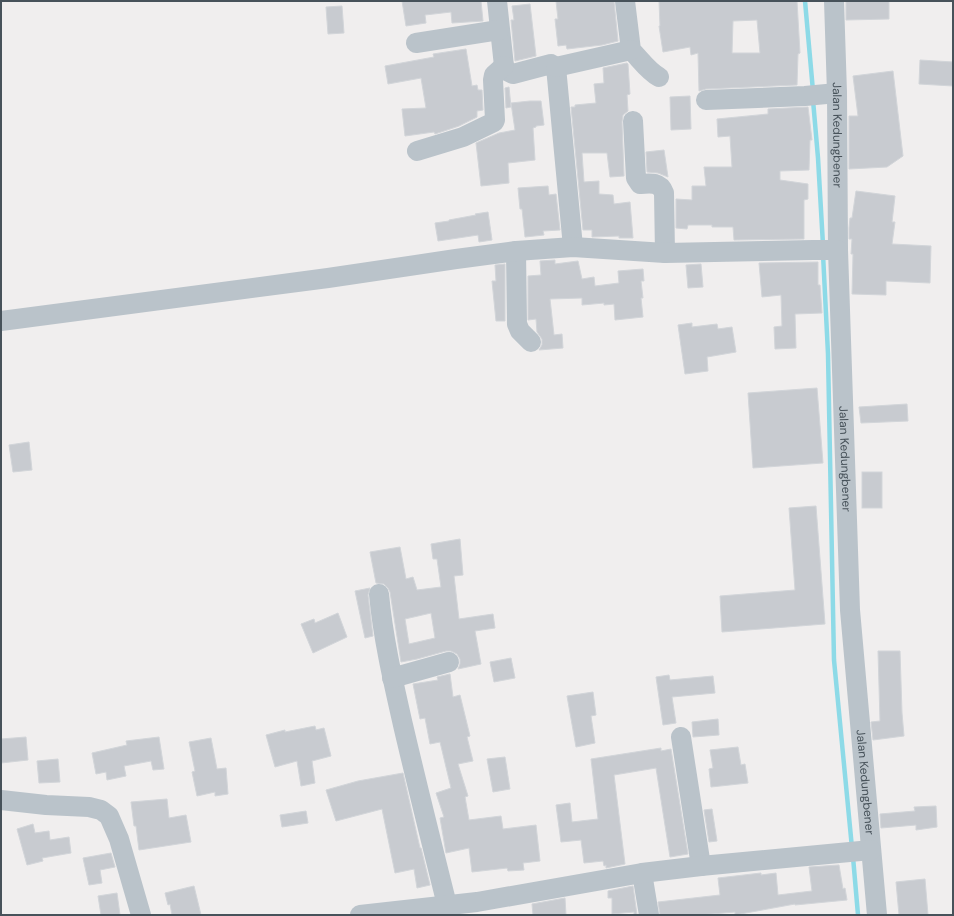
<svg xmlns="http://www.w3.org/2000/svg" width="954" height="916" font-family="'DM Sans',sans-serif">
<style>
.lines{fill:none;stroke-linecap:round;stroke-linejoin:round}
.stream{stroke:#8ddae7;stroke-width:4.5}
.building{fill:#c8cbd0;stroke:#d2d5d9;fill-rule:evenodd}
.minor{stroke:#bac3ca;stroke-width:20}
.labels{text-anchor:middle;stroke-width:4;stroke-linejoin:round;paint-order:stroke}
.street-label{font-size:12px;fill:#47525a;stroke:#fff}
</style>
<rect width="100%" height="100%" fill="#f0eeee"/>
<g class="lines">
<g class="stream">
<polyline points="805,1 813,91"/>
<polyline points="813,100 818,158 823,245"/>
<polyline points="823,254 828,354 834,660 852,848"/>
<polyline points="853,857 858,915"/>
</g>
</g>
<g class="building">
<polygon points="402,1 481,1 483,21 452,23 451,12 425,15 426,23 406,26"/>
<polygon points="556,1 614,1 618,41 602,45 567,49 566,45 558,46 555,19 558,19"/>
<path d="M659 1H797L800 53 798 54 797 85 706 89 699 91 698 53 691 55 690 47 663 52 659 26H660ZM757 20 760 53H732L733 21Z"/>
<polygon points="846,1 889,1 889,19 846,20"/>
<polygon points="530,4 536,56 515,61 511,20 514,20 512,6"/>
<polygon points="342,6 344,33 328,34 326,7"/>
<polygon points="466,49 472,86 477,85 478,90 482,90 483,110 477,111 477,117 459,126 435,134 434,132 405,136 402,109 426,108 421,78 388,84 385,66 434,57 433,54"/>
<polygon points="920,60 953,62 953,86 919,84"/>
<polygon points="627,63 628,64 630,94 627,95 628,111 623,115 622,122 624,176 610,177 607,153 582,153 584,182 599,181 599,194 613,195 614,204 630,202 633,238 619,238 619,236 592,237 592,230 583,230 571,107 575,107 575,105 596,103 594,84 604,83 603,68"/>
<polygon points="893,71 903,156 887,167 849,169 849,116 858,116 853,76"/>
<polygon points="509,87 511,107 506,108 505,88"/>
<polygon points="690,96 691,129 671,130 670,97"/>
<polygon points="530,101 541,101 544,125 536,126 536,127 533,128 535,160 508,163 509,183 481,186 476,143 499,133 515,130 511,103"/>
<polygon points="808,107 812,140 810,140 809,170 780,171 780,180 808,184 808,199 804,200 804,239 734,240 733,227 712,227 712,225 688,225 687,229 676,228 676,199 692,200 692,186 706,186 704,167 732,167 730,136 718,137 717,119 768,114 768,109"/>
<polygon points="664,150 668,177 658,173 647,172 646,152"/>
<polygon points="548,186 549,195 556,194 560,230 543,231 544,235 525,237 522,209 520,209 518,188"/>
<polygon points="856,191 895,196 892,222 895,222 892,244 931,246 930,283 886,281 886,295 852,294 853,254 851,254 852,239 849,239 849,228 850,218 852,218"/>
<polygon points="488,212 492,240 479,242 478,235 438,241 435,223 449,221 449,220 476,215 475,214"/>
<polygon points="555,260 555,264 578,261 582,279 594,277 595,286 619,283 618,271 643,269 644,281 641,281 643,298 641,298 643,317 615,320 614,304 604,305 604,303 582,305 582,298 550,299 554,335 562,334 563,348 539,350 542,345 542,339 537,332 536,319 528,320 528,276 541,275 540,261"/>
<polygon points="818,262 818,285 820,285 822,313 795,314 796,348 775,349 774,327 782,326 781,295 762,297 759,263"/>
<polygon points="505,264 505,321 496,321 492,281 496,281 495,265"/>
<polygon points="701,264 703,287 688,288 686,265"/>
<polygon points="692,323 692,327 717,324 718,329 732,327 736,352 707,357 708,371 685,374 678,325"/>
<polygon points="817,388 823,463 753,468 748,393"/>
<polygon points="907,404 908,421 861,423 859,407"/>
<polygon points="29,442 32,470 13,472 9,445"/>
<rect x="862" y="472" width="20" height="36"/>
<polygon points="816,506 825,624 722,632 720,596 795,590 789,508"/>
<path d="M460 539 463 575 454 576 459 619 493 614 495 628 475 631 481 664 458 669 460 664V659L457 654 451 651H446L417 659 401 662 390 592 388 588 384 584 376 583 370 552 400 547 406 579 413 577 417 590 441 587 437 559H433L431 544ZM431 613 435 638 409 644 405 619Z"/>
<polygon points="370,588 368,595 373,636 365,638 355,591"/>
<polygon points="338,613 347,637 313,653 301,624 314,619 315,623"/>
<polygon points="878,651 900,651 902,713 904,736 873,740 871,722 880,721"/>
<polygon points="511,658 515,678 494,682 490,662"/>
<polygon points="450,674 453,697 460,695 470,736 467,737 473,761 458,764 468,796 465,797 469,820 501,816 503,829 536,825 540,861 523,863 524,870 508,871 507,868 472,872 469,848 446,853 440,818 444,817 436,793 451,788 440,742 430,744 425,718 420,719 413,684 438,680 437,677"/>
<polygon points="669,675 670,680 713,676 715,693 672,697 676,723 663,725 656,677"/>
<polygon points="593,692 596,715 591,716 595,743 576,747 567,696"/>
<polygon points="718,719 719,735 693,737 692,722"/>
<polygon points="315,726 316,730 324,728 331,756 312,761 315,783 301,786 297,761 275,767 266,735 285,730 285,732"/>
<polygon points="26,737 28,760 1,763 1,739"/>
<polygon points="159,737 164,769 153,770 151,761 124,766 126,776 107,780 106,772 96,774 92,753 127,745 126,741"/>
<polygon points="211,738 217,769 226,768 228,794 215,796 215,792 197,796 192,772 195,771 189,742"/>
<polygon points="738,747 741,765 745,764 748,783 711,787 709,769 713,768 710,750"/>
<polygon points="661,748 661,751 671,749 688,854 670,857 656,768 614,775 625,864 606,868 606,865 604,866 603,861 584,863 581,840 561,842 556,805 570,803 572,822 598,819 591,759"/>
<polygon points="505,757 510,789 493,792 487,759"/>
<polygon points="58,759 60,782 39,783 37,761"/>
<polygon points="403,773 420,848 421,848 430,885 417,888 414,869 395,873 382,809 336,821 326,790 358,781"/>
<polygon points="167,799 169,818 186,815 191,842 139,850 136,826 134,826 131,802"/>
<polygon points="936,806 937,827 916,830 916,825 881,828 880,814 915,811 914,807"/>
<polygon points="712,809 717,841 709,842 704,810"/>
<polygon points="306,811 308,823 282,827 280,815"/>
<polygon points="33,824 35,833 49,831 50,840 69,837 71,853 42,858 43,861 27,865 17,829"/>
<polygon points="111,853 115,867 100,870 102,883 89,885 83,858"/>
<polygon points="839,865 843,889 845,888 847,900 795,905 795,904 735,915 735,912 700,915 660,915 658,902 720,895 718,878 761,873 761,875 776,873 778,895 812,891 809,867"/>
<polygon points="925,879 928,915 899,915 896,882"/>
<polygon points="194,886 201,915 172,915 170,904 168,905 165,893"/>
<polygon points="633,886 637,915 634,915 634,912 612,914 612,898 608,898 608,891"/>
<polygon points="117,893 120,915 101,915 98,896"/>
<polygon points="565,898 566,915 533,915 532,904"/>
</g>
<g class="lines">
<g class="minor">
<polyline points="497,1 504,66 507,71 513,74 551,64 556,67 573,247"/>
<path d="M625 1 631 50C640 59 648 71 659 77"/>
<path id="s1" d="M834 1 837 93 838 250 850 610 877 915"/>
<polyline points="416,43 499,30"/>
<polyline points="556,67 631,50"/>
<polyline points="706,100 805,96 837,93"/>
<path d="M633 121 636 178 640 184C651 183 660 182 664 193L665 253"/>
<polyline points="417,151 463,137 494,122 495,120 493,80 494,75 504,66"/>
<polyline points="516,251 517,324 520,331 531,342"/>
<polyline points="1,321 328,278 456,259 516,251 573,247 665,253 813,250 838,250"/>
<path d="M379 594C383 638 393 681 403 725 417 785 432 845 447 905"/>
<polyline points="392,678 449,662"/>
<polyline points="681,737 701,866"/>
<polyline points="1,800 46,805 89,807 101,810 109,816 119,839 141,915"/>
<polyline points="642,873 649,915"/>
<polyline points="360,915 477,902 642,873 701,866 871,850"/>
</g>
</g>
<g class="labels">
<g class="street-label">
<text dy="4" stroke="none"><textPath href="#s1" startOffset="134">Jalan Kedungbener</textPath></text>
<text dy="4" stroke="none"><textPath href="#s1" startOffset="458">Jalan Kedungbener</textPath></text>
<text dy="4" stroke="none"><textPath href="#s1" startOffset="782">Jalan Kedungbener</textPath></text>
</g>
</g>
<rect width="954" height="916" fill="none" stroke="#47525a" stroke-width="4"/>
</svg>
